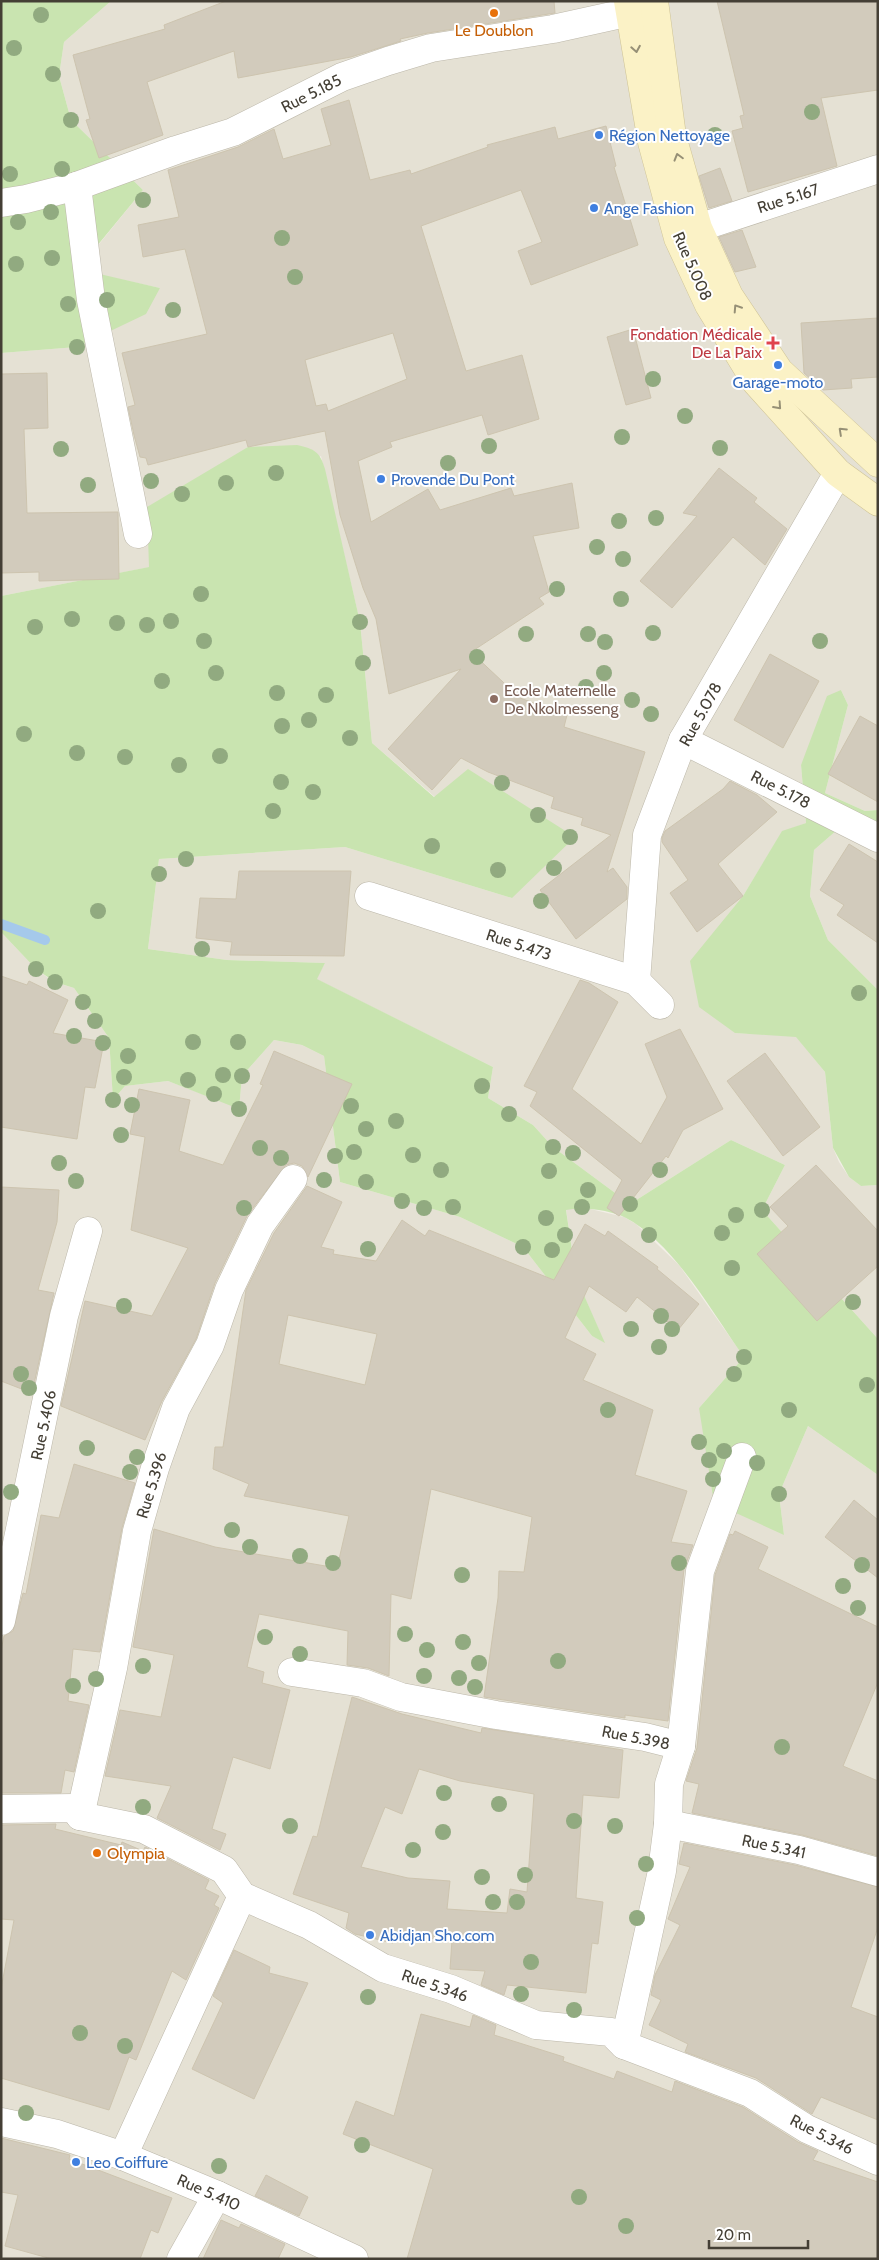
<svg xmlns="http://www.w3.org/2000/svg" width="879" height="2260" font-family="Cabin,sans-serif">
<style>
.residential{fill:#e5e1d4}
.green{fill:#c9e4b0}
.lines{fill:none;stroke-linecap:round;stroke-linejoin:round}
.stream{stroke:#a5c9eb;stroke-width:10}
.building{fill:#d2cbbc;stroke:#cdc4af;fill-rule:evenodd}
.minor-casing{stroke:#bcb7a9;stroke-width:29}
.secondary-casing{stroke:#cfc497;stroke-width:29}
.minor{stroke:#fff;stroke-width:28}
.secondary{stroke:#fbf2c6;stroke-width:28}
.tree{fill:#91aa80}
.oneway{stroke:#969076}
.food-dot{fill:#e8710a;stroke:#fff;stroke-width:2}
.shop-dot{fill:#3f7fe0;stroke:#fff;stroke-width:2}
.health-dot{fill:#e0444e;stroke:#fff;stroke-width:2}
.education-dot{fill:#8d6e63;stroke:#fff;stroke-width:2}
.labels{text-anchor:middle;stroke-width:4;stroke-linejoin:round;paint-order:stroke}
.food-label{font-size:16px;fill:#c56008;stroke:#fff}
.street-label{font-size:16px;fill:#443f35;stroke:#fff}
.shop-label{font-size:16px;fill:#366cbe;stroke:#fff;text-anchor:start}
.health-label{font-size:16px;fill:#be3a42;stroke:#fff;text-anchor:end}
.education-label{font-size:16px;fill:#785e54;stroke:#fff;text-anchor:start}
</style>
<rect width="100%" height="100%" fill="#f2efe6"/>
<g class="residential">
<polygon points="111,1 878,1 878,810 865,811 825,793 848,705 841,690 801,765 806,823 782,832 743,896 735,1033 796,1036 825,1072 833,1148 839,1162 849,1177 861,1186 878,1185 878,1339 762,1210 785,1165 731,1140 630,1204 553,1147 533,1125 488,1098 493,1067 316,979 325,963 227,960 148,949 159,859 345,847 512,898 435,797 372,743 360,622 321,456 150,567 1,596 1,353 77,347 160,288 78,270 143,190 71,120 59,76 64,42"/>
<polygon points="837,830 878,844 878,990 828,940 810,896 814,850"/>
<polygon points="1,932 36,969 54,982 74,988 109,1038 113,1100 125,1086 168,1081 239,1108 242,1076 274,1040 302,1045 324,1056 340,1182 460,1217 523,1247 592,1336 604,1342 576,1277 566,1209 582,1207 624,1217 636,1224 679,1265 744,1357 699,1408 784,1535 779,1494 808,1426 878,1475 878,2259 1,2259"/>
</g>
<g class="green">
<polygon points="1,1 111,1 64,42 59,76 71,120 143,190 78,269 160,288 146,314 77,347 1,353"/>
<path d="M297 445C315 449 320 452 325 469L360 622 372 743 434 797 468 769 575 837 512 898 345 847 159 859 148 949 227 960 325 963 317 979 493 1067 488 1098 533 1125 553 1147 630 1204 731 1140 785 1165 762 1210 878 1339V1475L808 1426 779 1494 784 1535 714 1503 699 1408 744 1357C713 1314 674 1243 626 1218 610 1210 584 1207 566 1210L576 1277 605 1343 592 1336 523 1247 460 1217 340 1182 324 1056 302 1045 274 1040 242 1076 239 1109 168 1081 125 1086 113 1100 109 1038 74 988 55 982 36 969 1 932V596L149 567 147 507 248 447Z"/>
<polygon points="841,690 848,705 825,793 865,811 878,810 878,844 837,830 814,850 810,896 828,940 878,990 878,1185 861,1186 849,1177 833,1148 825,1072 796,1037 735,1033 699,1007 690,961 743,896 782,831 806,823 801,765 827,696"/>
</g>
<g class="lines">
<polyline class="stream" points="1,924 45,940"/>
</g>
<g class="building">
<polygon points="226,1 554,1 555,13 428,33 400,39 401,41 351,57 238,78 234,51 147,82 163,135 99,158 86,120 90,119 73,55 165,29 164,25"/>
<polygon points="717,1 878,1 878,90 821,98 837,166 748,192 732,131 743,128 740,116 744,115"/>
<path d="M349 100 370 180 410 170 411 174 488 147 487 145 555 127 558 139 606 126 616 166 614 167 638 245 531 285 518 251 542 242 521 190 421 226 466 371 522 355 539 419 488 435 482 415 390 442 392 447 358 461 371 522 428 489 440 510 511 488 514 496 572 483 579 528 533 536 549 592 539 598 544 604 471 652 520 698 567 715 564 727 645 752 607 872 613 868 627 887V899L576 939 540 890 611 835 581 825 583 818 551 808 554 797 488 772 461 758 432 790 388 749 461 669 389 694 376 619 363 588 340 515 325 431 248 447 246 440 148 465 146 458 140 457 134 435 128 407 135 405 122 353 207 334 185 249 143 257 138 225 179 217 168 170 238 147 274 129 283 159 331 145 321 109ZM393 333 407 379 328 411 326 404 316 406 305 360Z"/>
<polygon points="720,168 732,201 709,208 699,176"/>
<polygon points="742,230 756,267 735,272 719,237"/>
<polygon points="878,318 878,377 851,379 852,388 823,390 804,373 801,323"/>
<polygon points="633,329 651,398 626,405 607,337"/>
<polygon points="47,373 48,428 24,429 27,513 118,512 119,579 39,581 39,572 1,573 1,374"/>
<polygon points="719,468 757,498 754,502 787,529 765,565 733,537 672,608 640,581 697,516 683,513"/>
<polygon points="770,654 819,681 783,748 734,720"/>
<polygon points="860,716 878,726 878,802 828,774"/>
<polygon points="730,781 757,795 777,812 718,864 743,896 697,932 670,893 688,880 662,842 662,838 665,831 723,789"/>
<polygon points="849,844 878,862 878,943 837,915 844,905 820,890"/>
<polygon points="239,871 351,871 344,956 230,955 232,942 196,938 200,898 236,899"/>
<polygon points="1,976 27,985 29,981 68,1000 53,1033 104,1042 95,1088 85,1087 77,1139 1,1127"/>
<polygon points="580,980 589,983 618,1002 572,1089 641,1144 667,1097 645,1044 680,1029 723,1109 683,1130 668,1158 666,1156 619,1216 607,1208 622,1180 530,1106 537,1092 524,1086"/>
<polygon points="274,1051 352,1084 308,1177 302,1166 294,1163 286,1165 247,1216 215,1283 196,1339 162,1401 145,1440 61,1406 85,1301 152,1316 188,1248 131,1230 145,1137 130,1134 139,1089 190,1100 179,1151 223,1165 263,1085 260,1084"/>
<polygon points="765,1053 820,1127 783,1156 727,1081"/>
<polygon points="816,1165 878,1231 878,1266 817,1321 757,1254 788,1226 770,1207"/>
<path d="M307 1186 342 1202 321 1247 334 1250 333 1254 376 1261 402 1220 425 1236 429 1230 554 1280 585 1224 605 1236 608 1231 658 1267 657 1269 699 1304 678 1330 637 1297 626 1312 589 1286 565 1338 596 1354 583 1380 653 1410 635 1475 687 1491 671 1542 693 1545 684 1569 668 1721 625 1715V1718L484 1697 498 1598 499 1571 524 1572 532 1517 431 1489 411 1599 391 1594 389 1676 368 1668 347 1665 348 1631 259 1614 247 1667 264 1672 262 1683 290 1690 270 1769 233 1757 212 1829 226 1834 220 1850 157 1818 171 1786 105 1776 120 1710 161 1717 174 1655 133 1647 154 1529 215 1547 337 1568 349 1516 244 1496 249 1484 213 1469 215 1447H223L246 1290 274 1233ZM288 1315 377 1334 365 1385 279 1364Z"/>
<polygon points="1,1187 59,1190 57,1222 38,1290 54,1293 32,1393 1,1381"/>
<polygon points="74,1464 135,1483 122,1528 100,1652 73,1649 68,1701 89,1705 74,1772 65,1770 61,1793 1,1793 1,1651 4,1636 13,1631 23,1593 26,1594 41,1515 59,1518"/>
<polygon points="854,1500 878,1520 878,1578 825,1537"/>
<polygon points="735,1531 768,1547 758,1569 878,1627 878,1682 843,1766 878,1781 878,1856 802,1835 692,1813 699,1784 686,1781 697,1748 715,1575 730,1534 733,1535"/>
<path d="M352 1697 402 1714 481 1733 482 1728 623 1750 619 1798 583 1795 576 1898 603 1902 598 1944 592 1943 586 1993 507 1985 504 1995 481 1985 485 1971 450 1969 452 1940 394 1936 393 1943 355 1934 346 1928 349 1913 293 1894 313 1836 317 1837ZM419 1769 460 1781 534 1794 527 1892 510 1889 507 1913 447 1909 450 1881 408 1878 361 1867 385 1807 402 1814Z"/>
<polygon points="56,1824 55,1829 121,1845 122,1842 143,1851 145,1847 209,1880 205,1889 219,1896 214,1905 219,1908 186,1980 172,1971 136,2060 129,2057 109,2110 1,2078 1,1989 14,1920 1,1919 1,1825"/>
<polygon points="684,1843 795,1865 878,1887 878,1927 851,2007 878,2017 878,2120 821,2097 812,2114 756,2078 685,2052 688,2044 649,2025 661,2000 651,1995 655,1975 680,1925 668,1919 690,1867 679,1864"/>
<polygon points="234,1950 270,1967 269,1973 308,1983 254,2099 192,2069 223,2003 213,1996"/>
<polygon points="421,2014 470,2027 473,2015 496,2025 494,2035 564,2057 563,2061 614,2079 617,2071 672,2092 675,2081 743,2107 798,2142 818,2151 813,2160 878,2182 878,2259 407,2259 433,2169 343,2134 356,2101 394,2116"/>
<polygon points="1,2138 70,2155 69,2159 172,2198 158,2233 151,2230 140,2259 52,2259 5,2246 18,2195 1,2192"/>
<polygon points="266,2175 308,2197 299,2216 255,2196"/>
<polygon points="221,2220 239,2228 241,2224 285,2244 278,2259 203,2259"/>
</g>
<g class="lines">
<g class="minor-casing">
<g id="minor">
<polyline points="77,186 91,300 138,534"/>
<polyline points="1,203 26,199 77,186 176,150 233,132 342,77 388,61 431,48 553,29 630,12"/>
<polyline points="698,228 878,169"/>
<polyline points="683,740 878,838"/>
<polyline points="369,896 636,981 660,1005"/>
<polyline points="636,981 647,835 683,740 838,473"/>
<polyline points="1,1621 64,1316 88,1231"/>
<polyline points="292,1672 363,1683 401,1697 496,1715 645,1737 681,1746 669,1784 668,1824 662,1871 624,2045"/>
<polyline points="681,1746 700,1571 742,1457"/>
<polyline points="1,1809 74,1808 80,1816 144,1829 224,1870 242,1896 309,1925 383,1968 451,1989 536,2025 611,2032 624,2045 750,2093 807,2129 878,2161"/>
<polyline points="80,1816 113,1668 137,1531 155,1468 176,1408 210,1345 229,1290 260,1225 293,1179"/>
<polyline points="668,1824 799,1850 878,1872"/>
<polyline points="1,2122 57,2134 123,2156 217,2195 354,2259"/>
<polyline points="123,2156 242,1896"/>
<polyline points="181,2259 217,2195"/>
</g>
</g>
<g class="secondary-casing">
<g id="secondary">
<polyline points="628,1 652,142 678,238 709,305 756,382 838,473 878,502"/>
<polyline points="654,1 672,136 698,228 729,296 779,371 878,463"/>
</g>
</g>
<use href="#minor" class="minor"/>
<use href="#secondary" class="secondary"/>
</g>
<g class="tree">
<circle cx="41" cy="15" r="8"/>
<circle cx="14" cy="48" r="8"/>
<circle cx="53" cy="74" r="8"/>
<circle cx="812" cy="112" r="8"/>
<circle cx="71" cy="120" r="8"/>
<circle cx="715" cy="135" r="8"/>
<circle cx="62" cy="169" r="8"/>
<circle cx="10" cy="174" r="8"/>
<circle cx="143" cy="200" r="8"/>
<circle cx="51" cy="212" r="8"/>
<circle cx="18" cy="222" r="8"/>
<circle cx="282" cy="238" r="8"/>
<circle cx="52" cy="258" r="8"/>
<circle cx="16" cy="264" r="8"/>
<circle cx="295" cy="277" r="8"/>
<circle cx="107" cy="300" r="8"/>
<circle cx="68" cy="304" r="8"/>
<circle cx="173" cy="310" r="8"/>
<circle cx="77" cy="347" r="8"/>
<circle cx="653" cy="379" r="8"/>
<circle cx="685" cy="416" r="8"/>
<circle cx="622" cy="437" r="8"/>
<circle cx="489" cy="446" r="8"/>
<circle cx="720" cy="448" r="8"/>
<circle cx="61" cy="449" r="8"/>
<circle cx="448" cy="463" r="8"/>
<circle cx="276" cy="473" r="8"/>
<circle cx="151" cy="481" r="8"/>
<circle cx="226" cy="483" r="8"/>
<circle cx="88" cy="485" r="8"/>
<circle cx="182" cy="494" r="8"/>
<circle cx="656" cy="518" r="8"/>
<circle cx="619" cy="521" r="8"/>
<circle cx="597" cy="547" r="8"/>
<circle cx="623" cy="559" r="8"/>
<circle cx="557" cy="589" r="8"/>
<circle cx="201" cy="594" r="8"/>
<circle cx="621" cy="599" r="8"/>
<circle cx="72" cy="619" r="8"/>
<circle cx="171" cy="621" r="8"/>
<circle cx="360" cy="622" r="8"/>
<circle cx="117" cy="623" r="8"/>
<circle cx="147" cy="625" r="8"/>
<circle cx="35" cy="627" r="8"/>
<circle cx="653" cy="633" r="8"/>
<circle cx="526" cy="634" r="8"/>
<circle cx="588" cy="634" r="8"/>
<circle cx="204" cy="641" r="8"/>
<circle cx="820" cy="641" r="8"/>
<circle cx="605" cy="642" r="8"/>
<circle cx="477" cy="657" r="8"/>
<circle cx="363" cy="663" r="8"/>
<circle cx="216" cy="673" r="8"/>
<circle cx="604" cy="673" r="8"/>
<circle cx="162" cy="681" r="8"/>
<circle cx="586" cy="687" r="8"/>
<circle cx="277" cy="693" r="8"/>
<circle cx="326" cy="695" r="8"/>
<circle cx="632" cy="700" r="8"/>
<circle cx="651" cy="714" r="8"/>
<circle cx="309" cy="720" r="8"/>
<circle cx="282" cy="726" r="8"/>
<circle cx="24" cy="734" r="8"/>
<circle cx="350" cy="738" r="8"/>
<circle cx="77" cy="753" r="8"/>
<circle cx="220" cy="756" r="8"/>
<circle cx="125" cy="757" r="8"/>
<circle cx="179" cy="765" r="8"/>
<circle cx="281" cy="782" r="8"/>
<circle cx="502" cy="783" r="8"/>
<circle cx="313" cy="792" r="8"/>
<circle cx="273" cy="811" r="8"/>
<circle cx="538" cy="815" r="8"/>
<circle cx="570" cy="837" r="8"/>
<circle cx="432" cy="846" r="8"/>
<circle cx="186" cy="859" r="8"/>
<circle cx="554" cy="868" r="8"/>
<circle cx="498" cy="870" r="8"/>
<circle cx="159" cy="874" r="8"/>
<circle cx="541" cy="901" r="8"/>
<circle cx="98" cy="911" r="8"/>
<circle cx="202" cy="949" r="8"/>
<circle cx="36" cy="969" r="8"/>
<circle cx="55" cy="982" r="8"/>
<circle cx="859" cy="993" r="8"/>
<circle cx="83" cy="1002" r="8"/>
<circle cx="95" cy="1021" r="8"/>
<circle cx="74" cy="1036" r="8"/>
<circle cx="193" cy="1042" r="8"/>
<circle cx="238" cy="1042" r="8"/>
<circle cx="103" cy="1043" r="8"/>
<circle cx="128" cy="1056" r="8"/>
<circle cx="223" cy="1075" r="8"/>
<circle cx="242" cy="1076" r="8"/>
<circle cx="124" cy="1077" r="8"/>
<circle cx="188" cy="1080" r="8"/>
<circle cx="482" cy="1086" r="8"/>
<circle cx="214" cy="1094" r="8"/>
<circle cx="113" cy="1100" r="8"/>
<circle cx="132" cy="1105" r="8"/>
<circle cx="351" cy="1106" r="8"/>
<circle cx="239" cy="1109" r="8"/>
<circle cx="509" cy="1114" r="8"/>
<circle cx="396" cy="1121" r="8"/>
<circle cx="366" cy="1129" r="8"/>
<circle cx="121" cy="1135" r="8"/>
<circle cx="553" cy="1147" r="8"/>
<circle cx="260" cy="1148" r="8"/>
<circle cx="354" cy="1152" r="8"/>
<circle cx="573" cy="1153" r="8"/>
<circle cx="413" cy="1155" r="8"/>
<circle cx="335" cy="1156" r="8"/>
<circle cx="281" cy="1158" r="8"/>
<circle cx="59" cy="1163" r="8"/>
<circle cx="441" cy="1170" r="8"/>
<circle cx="660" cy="1170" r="8"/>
<circle cx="549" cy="1171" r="8"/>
<circle cx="324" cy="1180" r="8"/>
<circle cx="76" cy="1181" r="8"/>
<circle cx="366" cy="1182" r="8"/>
<circle cx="588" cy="1190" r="8"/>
<circle cx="402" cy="1201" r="8"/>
<circle cx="630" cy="1204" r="8"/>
<circle cx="453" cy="1207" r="8"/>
<circle cx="582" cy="1207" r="8"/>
<circle cx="244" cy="1208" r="8"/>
<circle cx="424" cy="1208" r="8"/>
<circle cx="762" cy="1210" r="8"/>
<circle cx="736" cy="1215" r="8"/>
<circle cx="546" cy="1218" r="8"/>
<circle cx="722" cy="1233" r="8"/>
<circle cx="565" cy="1235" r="8"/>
<circle cx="649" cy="1235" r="8"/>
<circle cx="523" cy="1247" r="8"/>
<circle cx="368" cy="1249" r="8"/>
<circle cx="552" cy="1250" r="8"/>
<circle cx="732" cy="1268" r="8"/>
<circle cx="853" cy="1302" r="8"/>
<circle cx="124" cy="1306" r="8"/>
<circle cx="661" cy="1316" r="8"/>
<circle cx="631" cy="1329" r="8"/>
<circle cx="672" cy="1329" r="8"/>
<circle cx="659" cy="1347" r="8"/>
<circle cx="744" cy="1357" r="8"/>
<circle cx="21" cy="1374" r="8"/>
<circle cx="734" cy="1374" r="8"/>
<circle cx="867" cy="1385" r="8"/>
<circle cx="29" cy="1388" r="8"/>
<circle cx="608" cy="1410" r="8"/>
<circle cx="789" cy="1410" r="8"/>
<circle cx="699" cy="1442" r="8"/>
<circle cx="87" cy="1448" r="8"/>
<circle cx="724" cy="1451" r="8"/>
<circle cx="137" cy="1457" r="8"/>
<circle cx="709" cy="1460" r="8"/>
<circle cx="757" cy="1463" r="8"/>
<circle cx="130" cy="1472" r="8"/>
<circle cx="713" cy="1479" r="8"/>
<circle cx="11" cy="1492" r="8"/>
<circle cx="779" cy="1494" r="8"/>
<circle cx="232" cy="1530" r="8"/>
<circle cx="250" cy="1547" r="8"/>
<circle cx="300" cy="1556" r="8"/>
<circle cx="333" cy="1563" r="8"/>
<circle cx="679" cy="1563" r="8"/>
<circle cx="862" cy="1565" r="8"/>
<circle cx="462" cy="1575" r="8"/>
<circle cx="843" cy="1586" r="8"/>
<circle cx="858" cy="1608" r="8"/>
<circle cx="405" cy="1634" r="8"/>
<circle cx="265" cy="1637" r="8"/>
<circle cx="463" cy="1642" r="8"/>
<circle cx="427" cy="1650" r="8"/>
<circle cx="300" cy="1654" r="8"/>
<circle cx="558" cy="1661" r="8"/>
<circle cx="479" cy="1663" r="8"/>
<circle cx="143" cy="1666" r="8"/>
<circle cx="424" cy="1676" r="8"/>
<circle cx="459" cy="1678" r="8"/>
<circle cx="96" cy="1679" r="8"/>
<circle cx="73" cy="1686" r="8"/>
<circle cx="475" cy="1687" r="8"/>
<circle cx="782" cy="1747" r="8"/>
<circle cx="444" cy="1793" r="8"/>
<circle cx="499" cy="1804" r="8"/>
<circle cx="143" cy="1807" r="8"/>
<circle cx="574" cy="1821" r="8"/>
<circle cx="290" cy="1826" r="8"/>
<circle cx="615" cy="1826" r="8"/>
<circle cx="443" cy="1832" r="8"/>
<circle cx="413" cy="1850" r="8"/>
<circle cx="646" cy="1864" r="8"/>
<circle cx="525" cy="1875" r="8"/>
<circle cx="482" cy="1877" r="8"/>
<circle cx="493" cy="1902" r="8"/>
<circle cx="517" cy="1902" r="8"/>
<circle cx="637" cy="1918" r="8"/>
<circle cx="531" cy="1962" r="8"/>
<circle cx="521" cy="1994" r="8"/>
<circle cx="368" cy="1997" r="8"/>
<circle cx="574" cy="2010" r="8"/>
<circle cx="80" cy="2033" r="8"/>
<circle cx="125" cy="2046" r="8"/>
<circle cx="26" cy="2113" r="8"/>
<circle cx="362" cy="2145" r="8"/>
<circle cx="219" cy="2166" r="8"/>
<circle cx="579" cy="2197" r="8"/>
<circle cx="626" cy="2226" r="8"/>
</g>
<defs><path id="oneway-chevron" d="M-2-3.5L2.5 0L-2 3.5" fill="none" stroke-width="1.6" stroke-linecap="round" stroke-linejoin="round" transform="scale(1.25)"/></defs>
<g class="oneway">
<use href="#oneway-chevron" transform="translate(636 49) rotate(80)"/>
<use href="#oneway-chevron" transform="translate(678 157) rotate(-106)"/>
<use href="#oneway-chevron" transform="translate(737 308) rotate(-123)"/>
<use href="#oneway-chevron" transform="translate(778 406) rotate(48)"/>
<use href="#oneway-chevron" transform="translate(842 431) rotate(-137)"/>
</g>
<g class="food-dot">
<circle cx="494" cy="13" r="5"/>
<circle cx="97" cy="1853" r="5"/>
</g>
<g class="shop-dot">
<circle cx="599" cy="135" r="5"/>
<circle cx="594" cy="208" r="5"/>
<circle cx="778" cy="365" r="5"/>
<circle cx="381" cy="479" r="5"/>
<circle cx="370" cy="1935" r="5"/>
<circle cx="76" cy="2162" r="5"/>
</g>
<path class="health-dot" d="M770.5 335.5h5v5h5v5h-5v5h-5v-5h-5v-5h5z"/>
<circle class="education-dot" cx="494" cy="699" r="5"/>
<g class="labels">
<g class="food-label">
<text x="494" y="36">Le Doublon</text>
<text x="107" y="1859" text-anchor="start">Olympia</text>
</g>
<g class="street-label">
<text transform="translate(311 93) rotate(-27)" y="6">Rue 5.185</text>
<text transform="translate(788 198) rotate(-18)" y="6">Rue 5.167</text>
<text transform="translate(693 266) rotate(66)" y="6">Rue 5.008</text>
<text transform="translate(700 714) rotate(-61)" y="6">Rue 5.078</text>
<text transform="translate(781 789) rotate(27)" y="6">Rue 5.178</text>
<text transform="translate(519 944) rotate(18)" y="6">Rue 5.473</text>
<text transform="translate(43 1425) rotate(-78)" y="6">Rue 5.406</text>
<text transform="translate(151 1485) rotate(-73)" y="6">Rue 5.396</text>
<text transform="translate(636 1737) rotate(11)" y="6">Rue 5.398</text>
<text transform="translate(774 1846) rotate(12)" y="6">Rue 5.341</text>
<text transform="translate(435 1985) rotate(19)" y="6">Rue 5.346</text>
<text transform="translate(822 2134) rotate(27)" y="6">Rue 5.346</text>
<text transform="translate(209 2192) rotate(24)" y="6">Rue 5.410</text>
</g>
<g class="shop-label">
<text x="609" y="141">Région Nettoyage</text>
<text x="604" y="214">Ange Fashion</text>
<text x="778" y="388" text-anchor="middle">Garage-moto</text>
<text x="391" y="485">Provende Du Pont</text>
<text x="380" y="1941">Abidjan Sho.com</text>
<text x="86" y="2168">Leo Coiffure</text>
</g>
<g class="health-label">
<text x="762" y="340">Fondation Médicale<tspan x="762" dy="18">De La Paix</tspan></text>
</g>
<g class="education-label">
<text x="504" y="696">Ecole Maternelle<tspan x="504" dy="18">De Nkolmesseng</tspan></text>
</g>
</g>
<rect width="879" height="2260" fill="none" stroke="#443f35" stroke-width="5"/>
<path d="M709 2240v8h99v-8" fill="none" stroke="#443f35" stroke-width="2.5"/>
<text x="716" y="2240" font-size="15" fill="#443f35" stroke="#ffffff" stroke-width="4" paint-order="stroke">20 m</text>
</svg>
